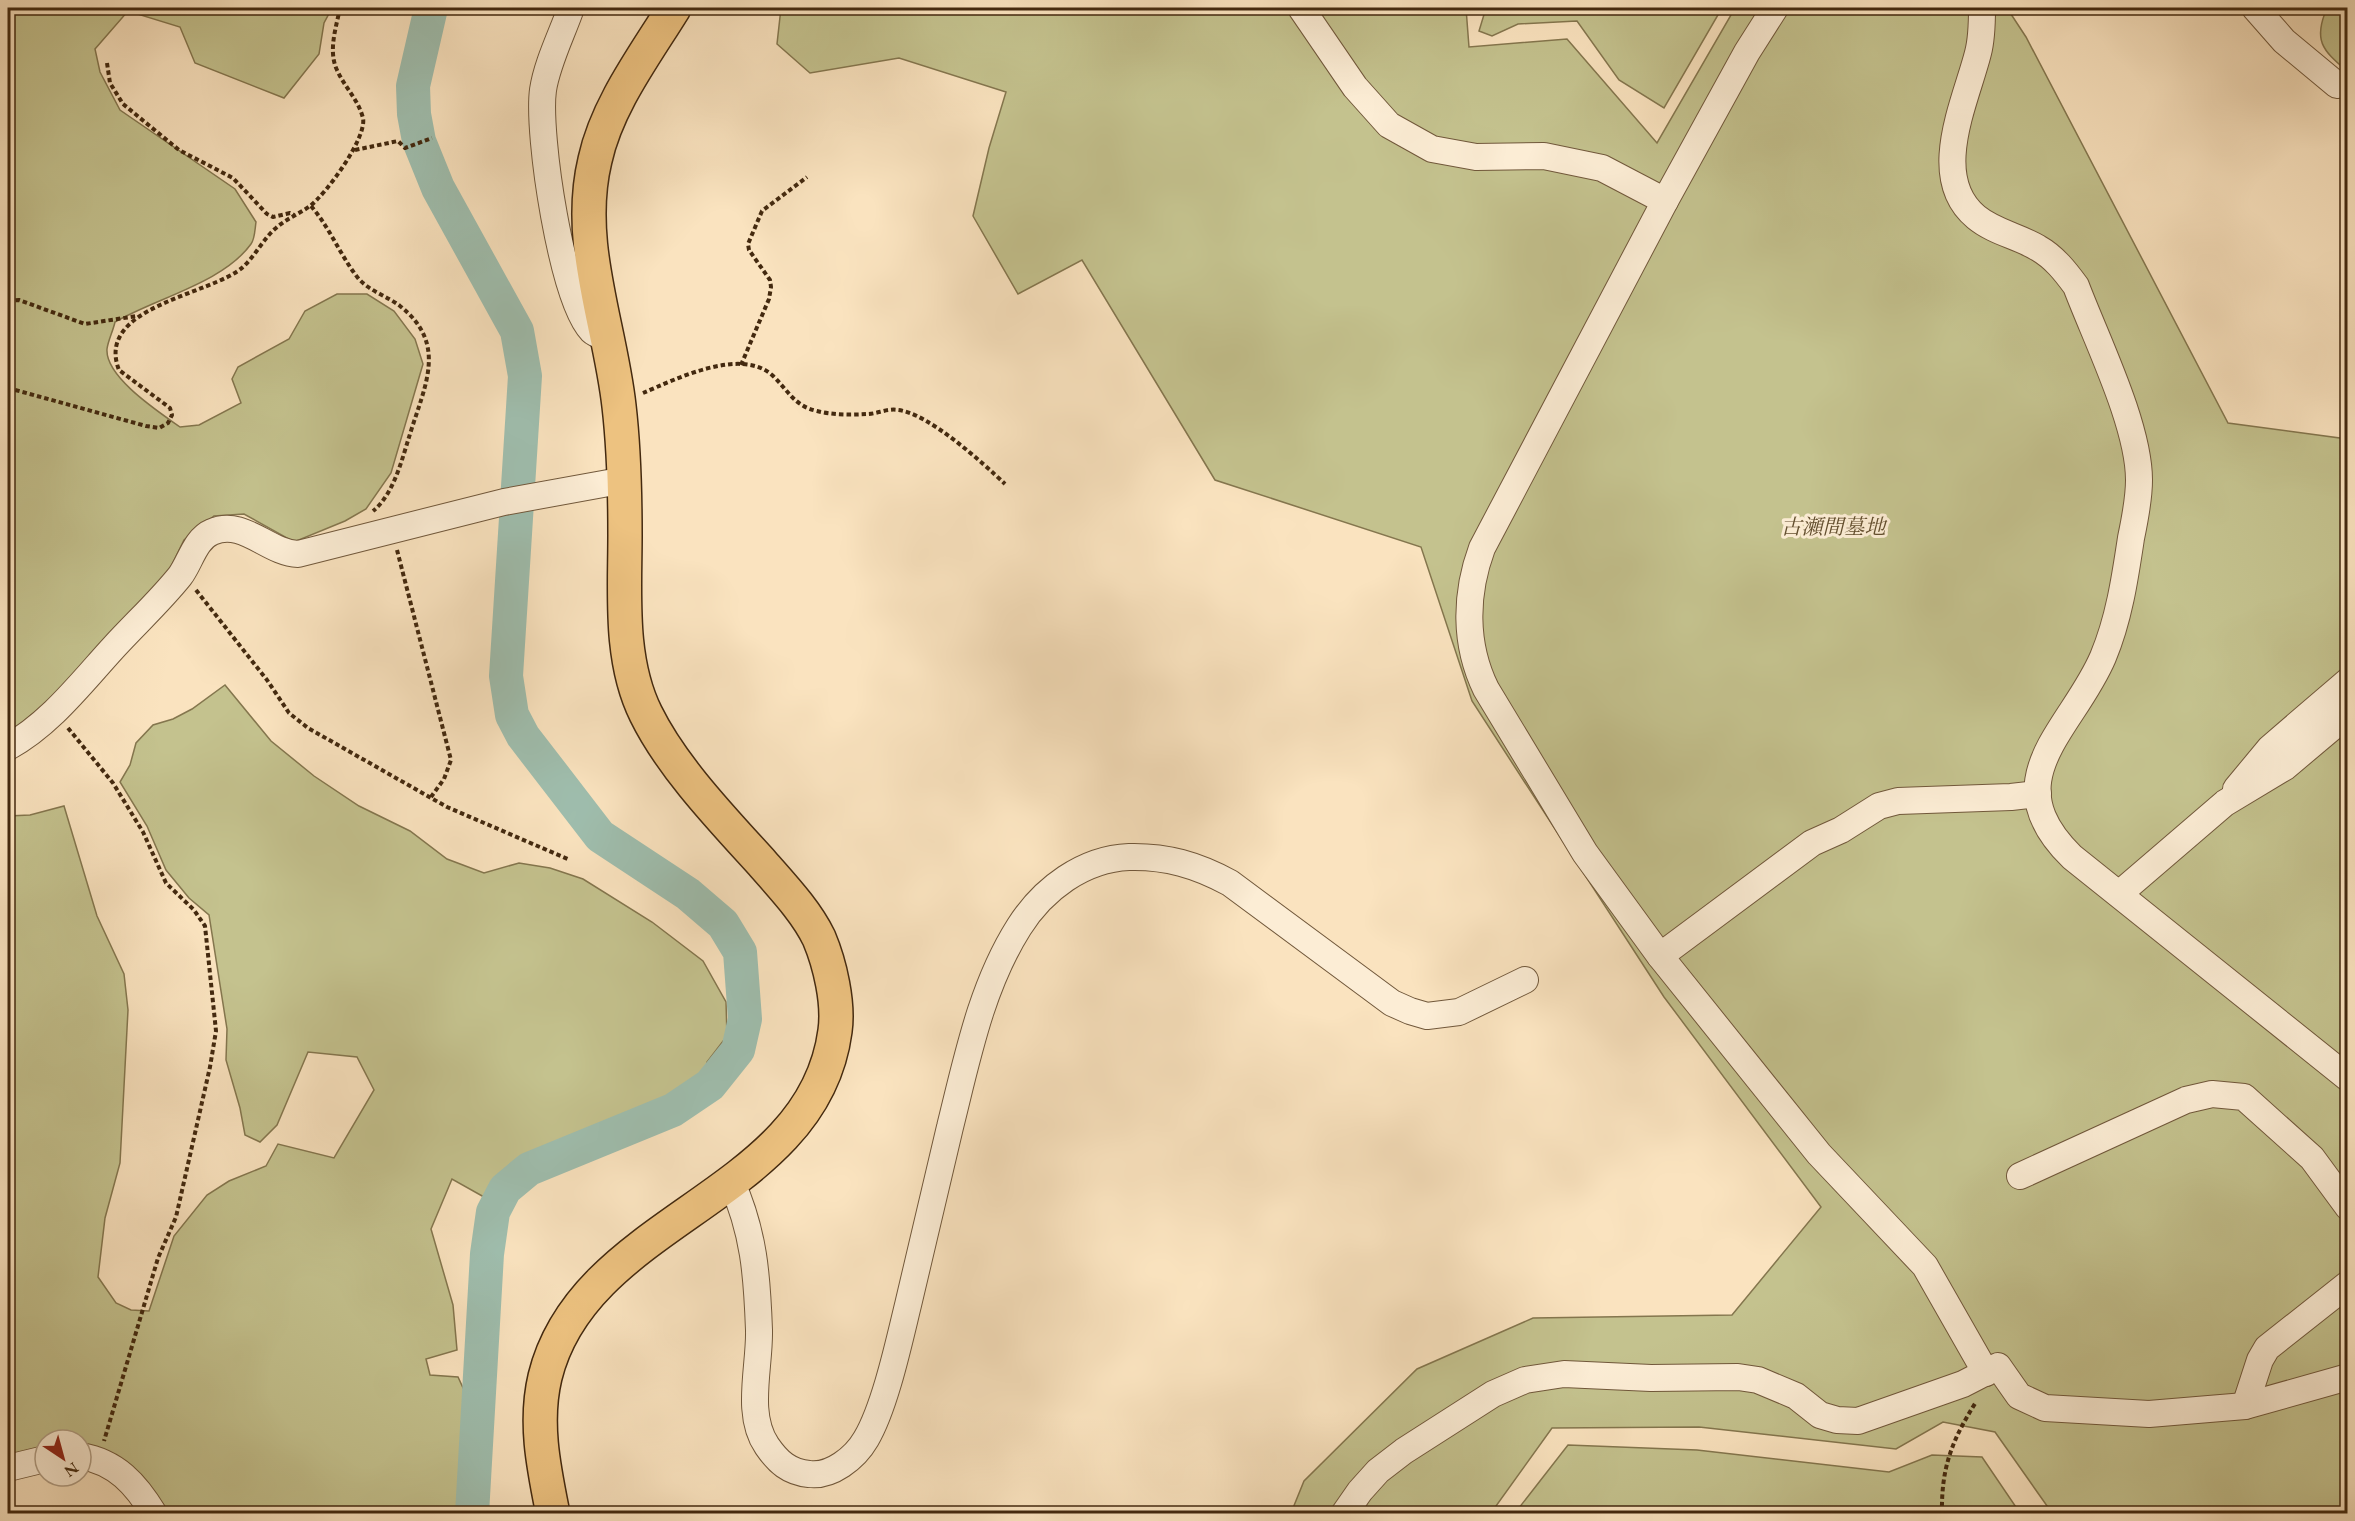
<svg xmlns="http://www.w3.org/2000/svg" width="2355" height="1521" font-family="'EB Garamond','Noto Serif JP',serif">
<style>
.green{fill:#c4c28e;stroke:#84764e;stroke-width:1.5}
.lines{fill:none;stroke-linecap:round;stroke-linejoin:round}
.river{stroke:#9fbeae;stroke-width:34}
.minor-casing{stroke:#71583b;stroke-width:28}
.major-casing{stroke:#43290f;stroke-width:36}
.path{stroke:#43290f;stroke-width:4;stroke-dasharray:4.5 3;stroke-linecap:butt}
.minor{stroke:#fcedd5;stroke-width:26}
.major{stroke:#edc280;stroke-width:33}
.labels{text-anchor:middle;stroke-width:6;stroke-linejoin:round;paint-order:stroke}
.park-label{font-size:21px;font-style:italic;fill:#634f2f;stroke:#fcedd5}
</style>
<rect width="100%" height="100%" fill="#fae3bf"/>
<filter id="stains"><feTurbulence type="fractalNoise" baseFrequency=".00333" numOctaves="4"/><feColorMatrix values="0 0 0 0 .2 0 0 0 0 .09 0 0 0 0 .02 0 0 0 .5 -.17"/></filter>
<radialGradient id="worn" r=".72"><stop offset=".6" stop-color="#630" stop-opacity="0"/><stop offset="1" stop-color="#630" stop-opacity=".3"/></radialGradient>
<g class="green">
<path d="M8 8H332L324 23 319 54 284 98 195 63 180 27 128 11 95 49 100 72 120 110 235 189 256 222C255 228 255 239 251 244 223 283 156 298 115 322 113 331 108 341 107 349 105 377 159 412 180 427L199 425 241 403 232 379 238 367 289 339 305 311 337 294H367L394 311 415 339 423 364 391 473 366 509 345 521 294 542 244 514 214 516 184 540 167 575 48 701 8 734Z"/>
<polygon points="781,8 1466,8 1469,47 1567,39 1657,143 1735,8 2007,8 2026,37 2228,423 2347,439 2347,1513 2052,1513 1995,1432 1943,1422 1896,1449 1699,1427 1552,1428 1491,1513 1291,1513 1304,1481 1417,1369 1533,1318 1732,1315 1821,1207 1664,997 1472,701 1421,547 1215,480 1082,260 1018,294 973,216 989,148 1006,92 899,58 810,73 777,44"/>
<polygon points="1486,8 1722,8 1664,108 1619,80 1577,21 1518,24 1492,36 1479,31"/>
<path d="M2327 8H2347V71C2322 50 2313 40 2327 8Z"/>
<polygon points="225,685 271,741 314,776 359,806 410,831 447,859 484,873 519,863 550,868 583,879 652,922 703,961 726,1002 727,1036 707,1062 705,1074 659,1107 601,1129 532,1159 484,1197 452,1179 431,1229 453,1305 457,1350 426,1359 430,1375 458,1377 469,1401 462,1513 161,1513 81,1446 81,1440 45,1440 45,1450 8,1462 8,816 30,815 64,806 97,916 124,974 128,1010 120,1163 105,1218 98,1277 116,1303 131,1310 149,1311 174,1236 207,1195 229,1181 266,1166 278,1144 334,1158 374,1090 357,1057 308,1052 277,1125 260,1142 245,1135 240,1108 226,1060 227,1029 209,915 189,898 166,870 147,826 120,782 130,765 136,743 153,725 173,719 192,709"/>
<polygon points="1568,1445 1697,1450 1889,1472 1932,1455 1982,1457 2020,1513 1515,1513"/>
</g>
<g class="lines">
<polyline class="river" points="431,8 413,86 414,114 419,141 438,188 517,331 525,376 506,676 512,715 523,736 600,836 688,894 723,924 740,952 745,1019 738,1050 710,1085 673,1110 529,1169 505,1189 493,1212 487,1254 472,1514"/>
<g class="minor-casing">
<g id="minor">
<path d="M571 8C562 34 547 63 543 90 537 134 562 300 592 331 596 335 603 336 609 338"/>
<polyline points="1301,8 1355,87 1389,125 1432,149 1476,157 1544,156 1602,168 1665,201"/>
<path d="M1775 8 1747 52 1665 201 1482 548C1465 594 1464 644 1486 689L1585 853 1660 956 1819 1154 1925 1266 1986 1373"/>
<path d="M1982 8C1982 22 1982 38 1978 53 1966 101 1928 177 1976 217 1994 232 2018 236 2038 248 2054 257 2065 271 2076 286 2096 339 2139 425 2139 480 2139 499 2135 519 2131 538 2125 578 2119 619 2103 657 2072 730 1992 779 2072 857L2348 1078"/>
<polyline points="2255,8 2284,41 2337,85"/>
<path d="M8 747C50 724 81 683 114 647 136 623 160 601 180 576 190 563 195 539 212 532 243 518 268 553 298 554L504 502 625 480"/>
<polyline points="2236,789 2270,748 2348,681"/>
<polyline points="2119,894 2225,803 2285,767 2348,714"/>
<polyline points="1660,956 1812,843 1841,830 1879,806 1898,801 2011,797 2038,794"/>
<polyline points="2020,1176 2186,1100 2212,1094 2244,1097 2312,1158 2348,1207"/>
<path d="M731 1181C754 1232 757 1275 759 1330 760 1367 745 1414 767 1446 778 1462 789 1472 809 1474 831 1477 855 1458 866 1439 885 1407 899 1342 908 1305 922 1245 936 1186 950 1127 967 1059 981 987 1019 927 1043 889 1083 859 1129 857 1166 856 1197 865 1230 883L1392 1003 1410 1011 1427 1016 1459 1012 1525 980"/>
<polyline points="2245,1406 2260,1360 2267,1348 2348,1284"/>
<path d="M81 1456C116 1462 136 1484 154 1514"/>
<polyline points="8,1468 45,1459"/>
<polyline points="1344,1514 1360,1491 1378,1471 1404,1451 1493,1394 1525,1380 1564,1374 1651,1378 1738,1377 1758,1380 1796,1396 1820,1415 1837,1420 1858,1421 1963,1384 1998,1366 2019,1396 2045,1408 2149,1414 2245,1406 2348,1377"/>
</g>
</g>
<g class="major-casing">
<path id="major" d="M553 1514C544 1469 534 1423 545 1377 584 1217 813 1199 835 1031 839 1003 830 964 819 938 806 911 782 886 762 863 722 819 672 767 646 714 619 660 625 593 625 535 625 492 624 449 619 406 610 324 575 243 595 160 607 105 645 55 674 8"/>
</g>
<g class="path">
<polyline points="107,63 110,83 123,104 179,150 233,178 267,214 273,217 290,213 294,215"/>
<polyline points="355,150 398,141 405,148 432,138"/>
<path d="M311 206C330 228 340 255 358 278 369 291 387 296 400 306 448 344 425 385 410 434 402 459 394 494 373 511"/>
<polyline points="8,301 19,300 85,324 137,316"/>
<polyline points="741,365 769,299 771,287 770,280 749,250 748,244 762,211 807,177"/>
<path d="M8 388 146 426 159 428 168 423 172 415 170 408 119 370C94 306 212 295 243 267 256 255 263 239 276 228 286 219 299 214 310 206 326 194 367 138 363 118 358 99 345 88 337 70 328 51 336 28 340 8"/>
<path d="M643 393C676 379 740 347 772 375 788 390 794 406 817 411 832 415 851 415 867 414 877 414 888 408 898 410 928 413 983 463 1005 484"/>
<polyline points="397,550 451,760 444,779 431,797"/>
<polyline points="196,590 267,680 289,713 308,728 447,807 570,860"/>
<polyline points="68,728 113,783 143,832 166,883 194,910 205,926 216,1031 210,1067 176,1217 158,1258 104,1441"/>
<path d="M1942 1514C1941 1468 1952 1440 1976 1402"/>
</g>
<use href="#minor" class="minor"/>
<use href="#major" class="major"/>
</g>
<g class="labels">
<g class="park-label">
<text x="1833" y="534">古瀬間墓地</text>
</g>
</g>
<rect width="2355" height="1521" fill="none" stroke="#fae3bf" stroke-width="30"/>
<rect x="9" y="9" width="2337" height="1503" fill="none" stroke="#43290f" stroke-width="3"/>
<rect x="15" y="15" width="2325" height="1491" fill="none" stroke="#43290f" stroke-width="1.5"/>
<g transform="translate(63 1458) rotate(144)"><circle r="28" fill="#fcedd5" stroke="#b29f86" stroke-width="1.5"/>
<path d="M0-4.5L10 22L0 15L-10 22Z" fill="#8f2418"/>
<text y="-9" font-size="16" font-weight="bold" text-anchor="middle" fill="#43290f">N</text>
</g>
<rect width="100%" height="100%" filter="url(#stains)"/>
<rect width="100%" height="100%" fill="url(#worn)"/>
</svg>
